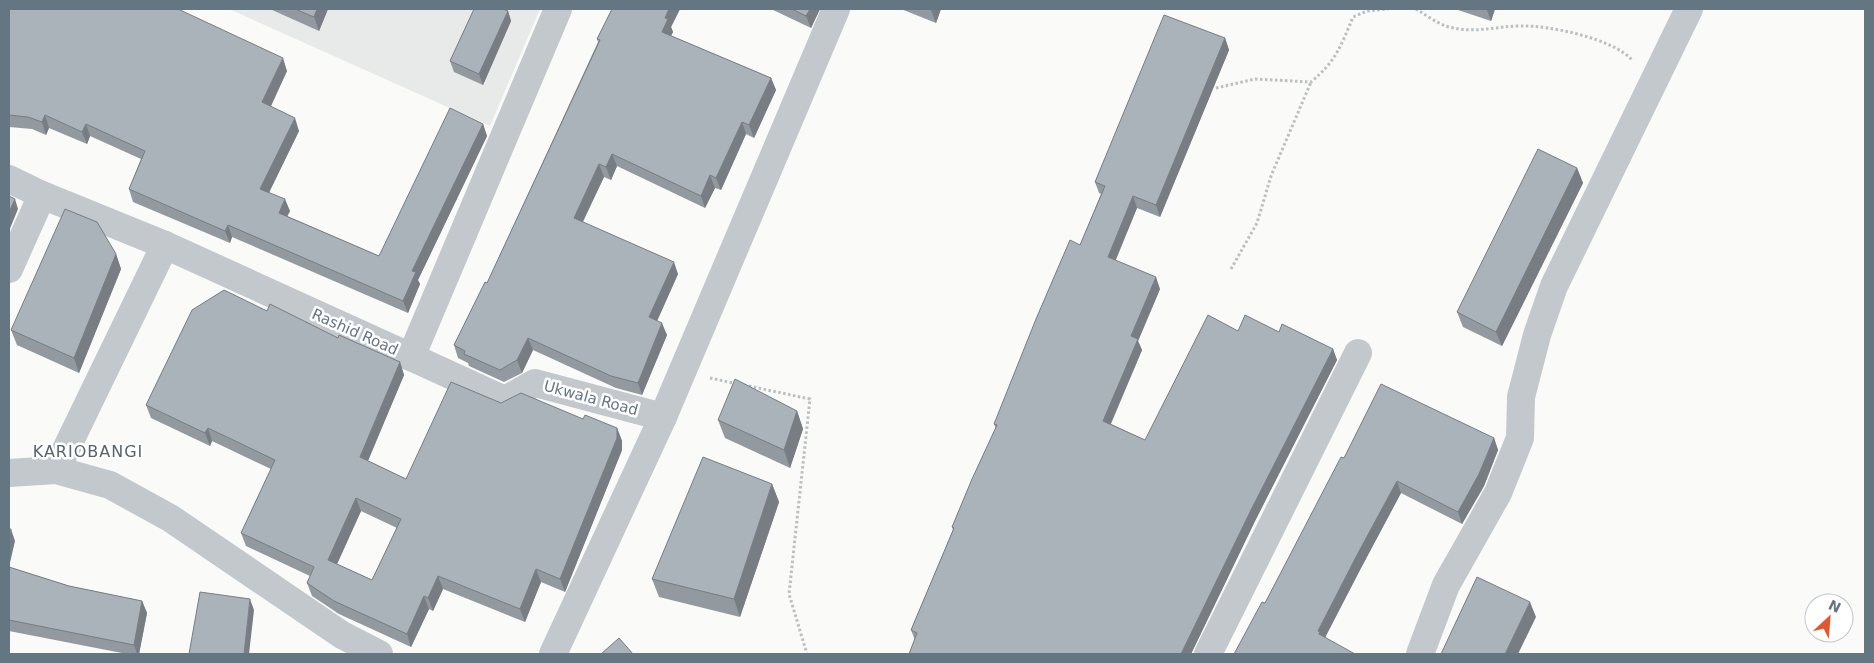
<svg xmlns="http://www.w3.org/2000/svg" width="1874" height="663" font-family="'DejaVu Sans',sans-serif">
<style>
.built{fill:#e8e9e9}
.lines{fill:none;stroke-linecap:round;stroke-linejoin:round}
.path{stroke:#bbbfc2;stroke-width:3;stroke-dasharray:2.5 2.5;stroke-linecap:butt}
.minor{stroke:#c3c8cc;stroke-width:28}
.wall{fill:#929a9f;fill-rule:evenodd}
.shaded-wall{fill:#777d82}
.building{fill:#aab3b9;stroke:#777d82;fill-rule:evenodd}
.labels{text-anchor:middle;stroke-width:5;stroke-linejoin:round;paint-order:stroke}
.street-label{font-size:15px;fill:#657683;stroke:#fff}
.neighbourhood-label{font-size:16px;letter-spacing:1px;fill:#57646e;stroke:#fff}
</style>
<rect width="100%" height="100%" fill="#fafaf8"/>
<polygon class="built" points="229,9 540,9 490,126"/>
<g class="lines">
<g class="path">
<path d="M1416 9C1426 15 1438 24 1449 27 1477 34 1495 26 1521 26 1549 25 1614 39 1632 60"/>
<path d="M1216 88 1255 79 1311 82C1336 61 1341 46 1353 17L1367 11 1388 9"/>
<polyline points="1231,269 1257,223 1271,176 1311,82"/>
<polyline points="710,378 738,384"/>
<polyline points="744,385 810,399 789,594 807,654"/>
</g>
<g class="minor">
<polyline points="9,179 42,195 165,245 411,357 558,9"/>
<polyline points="9,269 42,195"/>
<polyline points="411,357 505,400 535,383 663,417"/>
<polyline points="56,470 165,245"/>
<polyline points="9,473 56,470 110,485 170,518 342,635 379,654"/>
<polyline points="553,654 663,417 836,9"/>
<polyline points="1208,654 1358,353"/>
<polyline points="1420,654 1446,585 1498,493 1520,438 1521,397 1537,335 1554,286 1689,9"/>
</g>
</g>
<g class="wall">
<polygon points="9,9 287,71 270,106 299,131 269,192 290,211 287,216 379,256 483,124 487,136 418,280 420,284 408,313 232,237 230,243 133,202 129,189 141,159 90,136 87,144 49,128 46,135 32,129 9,127"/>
<polygon points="270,9 328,9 319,31"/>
<polygon points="612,9 680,9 671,27 673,32 671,36 771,78 776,90 754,138 746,134 721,190 715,188 705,208 617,166 611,180 604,177 583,222 678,274 657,321 667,335 642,395 616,388 533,350 522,373 504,382 469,366 468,363 458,358 454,345 487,283 598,42 597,39"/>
<polygon points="771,9 820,9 811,28"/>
<polygon points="901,9 941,9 936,23"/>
<polygon points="1455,9 1495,9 1491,21"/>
<polygon points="508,11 511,21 483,85 454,72 450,61"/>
<polygon points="1225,38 1229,50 1160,217 1137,208 1116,260 1160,289 1138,341 1142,350 1111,424 1145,440 1238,331 1279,332 1333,349 1337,360 1255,521 1191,654 909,654 915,640 911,630 953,530 952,527 996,429 994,424 1080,245 1101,194 1099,193 1095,182"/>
<polygon points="1577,168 1583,183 1502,346 1463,327 1457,312"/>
<polygon points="116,254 121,269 79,373 17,345 11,330"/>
<path d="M267 311 400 362 404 375 368 461 406 479 501 403 583 419 617 428 622 441V450L565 592 541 582 525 622 443 589 433 611 429 609 411 647 339 614 312 596 307 583 310 576 246 546 241 533 271 469 212 441 210 446 151 418 146 405ZM361 511 397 528 372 580 337 564Z"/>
<polygon points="797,411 803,429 790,468 725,438 718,420"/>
<polygon points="1494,438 1498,450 1484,486 1462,524 1401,493 1361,568 1325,638 1234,654 1265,603 1344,458"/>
<polygon points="772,484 779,502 740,617 659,597 652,579"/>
<polygon points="9,567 69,586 142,601 147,613 139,654 127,654 9,631"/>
</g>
<g class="shaded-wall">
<polygon points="317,9 328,9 319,31 314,17"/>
<polygon points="669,9 680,9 671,27 673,32 666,45 662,32 665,18"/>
<polygon points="810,9 820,9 811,28 806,16"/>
<polygon points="931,9 941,9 936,23 931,10"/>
<polygon points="1488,9 1495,9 1491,21 1487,10"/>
<polygon points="508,11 511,21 483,85 479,74"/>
<polygon points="1225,38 1229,50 1160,217 1156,205"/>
<polygon points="283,58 287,71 267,115 262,102"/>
<polygon points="771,78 776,90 754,138 749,125"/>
<polygon points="45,115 49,128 46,135 42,122"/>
<polygon points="295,118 299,131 265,201 260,189"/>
<polygon points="742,122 746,134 721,190 716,178"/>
<polygon points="86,124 90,136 87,144 82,132"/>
<polygon points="483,124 487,136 418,280 420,284 408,313 403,301 412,271"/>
<polygon points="612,154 617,166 611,180 606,167"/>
<polygon points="599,164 604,177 578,231 574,218"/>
<polygon points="1577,168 1583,183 1502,346 1496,332"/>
<polygon points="710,175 715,188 705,208 701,196"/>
<polygon points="1133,196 1137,208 1112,268 1108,257"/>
<polygon points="15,199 18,209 9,231 9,212"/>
<polygon points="285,199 290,211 283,225 279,213"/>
<polygon points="228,225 232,237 230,243 225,231"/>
<polygon points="116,254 121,269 79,373 74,358"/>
<polygon points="674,262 678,274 653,330 649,317"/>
<polygon points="1156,277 1160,289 1138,341 1142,350 1107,432 1103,421 1131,336"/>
<polygon points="662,323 667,335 642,395 638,383"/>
<polygon points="528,338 533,350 522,373 517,360"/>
<polygon points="1333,349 1337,360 1255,521 1191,654 1181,654 1251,510"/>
<polygon points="400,362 404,375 364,470 360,457"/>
<polygon points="797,411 803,429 790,468 784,450"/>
<polygon points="208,428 212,441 210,446 205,433"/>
<polygon points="617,428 622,441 622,450 565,592 560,579"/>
<polygon points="1494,438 1498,450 1484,486 1462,524 1458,512"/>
<polygon points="1397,481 1401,493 1361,568 1323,641 1323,647 1318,631 1357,555"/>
<polygon points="772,484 779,502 740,617 734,599"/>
<polygon points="356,498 361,511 333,573 328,560"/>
<polygon points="11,529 15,541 9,567 9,538"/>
<polygon points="536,569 541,582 525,622 520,609"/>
<polygon points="438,576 443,589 433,611 428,598"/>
<polygon points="424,596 429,609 411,647 407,634"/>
<polygon points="250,599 254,610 249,654 244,654"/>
<polygon points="142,601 147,613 139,654 137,654 134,645"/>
<polygon points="1530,602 1536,617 1518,654 1505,654"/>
</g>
<g class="building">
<polygon points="9,9 178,9 283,58 262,102 295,118 260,189 285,199 279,213 379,256 450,108 483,124 412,271 416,272 403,301 228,225 225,231 129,189 145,151 86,124 82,132 45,115 42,122 28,117 9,115"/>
<polygon points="295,9 317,9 314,17"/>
<polygon points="474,9 503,9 508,11 479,74 450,61"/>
<polygon points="612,9 669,9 665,18 668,19 662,32 771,78 749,125 742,122 716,178 710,175 701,196 612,154 606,167 599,164 574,218 674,262 649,317 662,323 638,383 611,376 528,338 517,360 500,370 464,354 465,351 454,345 485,282 487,283 600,40 597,39"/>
<polygon points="792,9 810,9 806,16"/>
<polygon points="1164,15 1225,38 1156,205 1133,196 1108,257 1156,277 1131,336 1138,339 1103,421 1145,440 1208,315 1238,331 1245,315 1279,332 1282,324 1333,349 1251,510 1181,654 909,654 917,633 911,630 954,528 952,527 972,479 997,425 994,424 1036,319 1070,240 1080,245 1105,186 1095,182"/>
<polygon points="1538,149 1577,168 1496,332 1457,312"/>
<polygon points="9,196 15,199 9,212"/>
<polygon points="65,209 97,222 116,254 74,358 11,330"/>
<path d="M224 290 267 311 270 304 338 338 339 335 400 362 360 457 406 479 451 382 501 403 521 393 583 419 585 415 617 428V438L560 579 536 569 520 609 438 576 428 598 424 596 407 634 334 601 307 583 314 567 241 533 275 460 208 428 205 433 146 405 192 310ZM356 498 401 519 372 580 328 560Z"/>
<polygon points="735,379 797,411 784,450 718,420"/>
<polygon points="1381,384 1494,438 1479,474 1458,512 1397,481 1357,555 1318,631 1320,632 1319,634 1355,654 1234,654 1262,602 1265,603 1341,457 1344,458"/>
<polygon points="703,457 772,484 734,599 652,579"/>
<polygon points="9,529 11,529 9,538"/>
<polygon points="9,567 69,586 142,601 134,645 9,620"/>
<polygon points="1477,577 1530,602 1505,654 1441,654"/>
<polygon points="200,592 250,599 244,654 189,654"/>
<polygon points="619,638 633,654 601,654"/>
</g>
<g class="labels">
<g class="street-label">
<text transform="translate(355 332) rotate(24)" y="5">Rashid Road</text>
<text transform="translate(591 398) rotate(15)" y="5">Ukwala Road</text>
</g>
<g class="neighbourhood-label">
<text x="88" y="457">KARIOBANGI</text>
</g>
</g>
<rect width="1874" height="663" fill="none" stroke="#657683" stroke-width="20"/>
<g transform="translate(1829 618) rotate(26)"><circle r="24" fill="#ffffff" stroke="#c1c8cd"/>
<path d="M0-4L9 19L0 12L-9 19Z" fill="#e4572e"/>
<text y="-8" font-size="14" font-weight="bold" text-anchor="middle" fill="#657683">N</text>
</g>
</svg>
